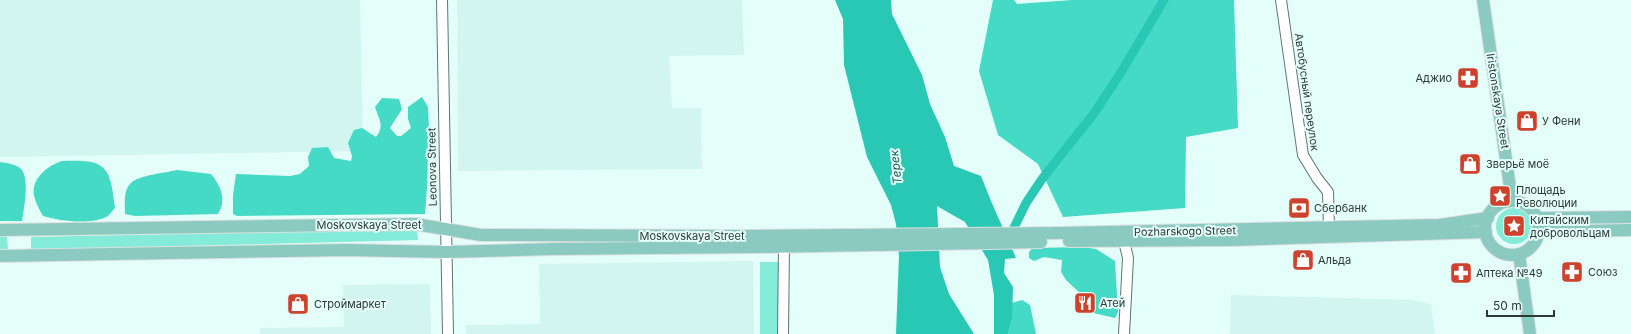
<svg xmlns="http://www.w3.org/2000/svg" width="1631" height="334" font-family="Inter,sans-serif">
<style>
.built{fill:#d2f6ef}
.green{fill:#84ebd9}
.forest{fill:#45dac5}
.water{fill:#29c8b4}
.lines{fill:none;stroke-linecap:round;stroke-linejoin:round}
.canal{stroke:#29c8b4;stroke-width:9}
.minor-casing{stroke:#5e7671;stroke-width:12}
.major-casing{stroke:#dedfdf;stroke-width:14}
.minor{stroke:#fff;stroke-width:10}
.major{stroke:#8acac0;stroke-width:12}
.labels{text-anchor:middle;stroke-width:4;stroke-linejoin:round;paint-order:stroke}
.poi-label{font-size:11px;fill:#2e3936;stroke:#e4fef9;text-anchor:start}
.street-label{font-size:11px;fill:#2e3936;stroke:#e4fef9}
.water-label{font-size:12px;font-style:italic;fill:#1f5b52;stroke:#e4fef9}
</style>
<rect width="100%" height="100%" fill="#e4fef9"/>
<g class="built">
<polygon points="0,0 360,0 363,151 0,157"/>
<polygon points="457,0 742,0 744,55 669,56 672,108 701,108 702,169 458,171"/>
<polygon points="753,261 754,334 466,334 466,325 540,324 539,264"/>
<polygon points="430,284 431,334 260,334 260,328 344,327 343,285"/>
<polygon points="1231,295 1411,300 1431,304 1435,334 1230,334"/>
</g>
<g class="green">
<circle cx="1514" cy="226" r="18"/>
<polygon points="417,229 418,240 31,250 31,237"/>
<polygon points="0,235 7,235 8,251 0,251"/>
<rect x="760" y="262" width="19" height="72"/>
</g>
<g class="forest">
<polygon points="993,0 1014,0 1017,4 1072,0 1234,0 1238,128 1186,137 1185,208 1063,217 1038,164 998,135 979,71"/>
<path d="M422 97 428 107 429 129 427 188 425 214 237 216 233 214V195L236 174 290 176 300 174 309 166 308 157 312 148 328 147 334 158 351 161 352 156 348 143 354 130 362 128 376 137C385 125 379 120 375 107L382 98 399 99 402 109 390 128 397 136H401L411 128 408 119V107Z"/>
<path d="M62 161C107 159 110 166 115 208 112 211 109 216 106 217 89 225 60 221 43 216 39 209 35 202 34 195 31 178 49 165 62 161Z"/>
<path d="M0 162C6 163 16 164 21 169 30 179 24 208 22 221H0Z"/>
<path d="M177 170 211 174C221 186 227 200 218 214L135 216 125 214C125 204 123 190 131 183 139 175 165 173 177 170Z"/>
<polygon points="1083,247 1096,249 1115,261 1118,312 1115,318 1085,311 1081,294 1066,280 1061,272 1062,260 1044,257 1034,261 1029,258 1029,252 1032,248"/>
<polygon points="1022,300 1030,305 1036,334 1008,334 1012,319 1012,303"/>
</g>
<polygon class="water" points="835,0 891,0 892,14 922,75 930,104 945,137 954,166 981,176 991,201 1016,258 1005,259 1004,273 1013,287 1012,319 1008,334 994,334 994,295 988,260 965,222 937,206 940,267 949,294 974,334 896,334 899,256 896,224 891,205 867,157 844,65 843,19"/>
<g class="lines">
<polyline class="canal" points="1009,238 1026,203 1042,179 1095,112 1120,74 1164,0"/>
<g class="minor-casing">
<g id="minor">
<polyline points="442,0 448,334"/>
<polyline points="1281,0 1303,155 1317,178 1328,192 1329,228"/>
<polyline points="1124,241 1128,258 1124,334"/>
<polyline points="783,334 784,246"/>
</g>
</g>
<g class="major-casing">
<g id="major">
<polyline points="1483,0 1512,201"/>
<circle cx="1512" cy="228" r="27"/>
<polyline points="1537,218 1631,217"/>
<polyline points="0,230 415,224 481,235 739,236 1059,233 1440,225 1488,218"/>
<polyline points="1539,232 1631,230"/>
<polyline points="1069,241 1231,240 1486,232"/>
<polyline points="1519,254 1530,334"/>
<polyline points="0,256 346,250 447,252 553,249 756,247 1041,242"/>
</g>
</g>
<use href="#minor" class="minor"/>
<use href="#major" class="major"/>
</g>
<defs>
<g id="pharmacy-square" transform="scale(1.15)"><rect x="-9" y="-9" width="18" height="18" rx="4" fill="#ce422d" stroke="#e4fef9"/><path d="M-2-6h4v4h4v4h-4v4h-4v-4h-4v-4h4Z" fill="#fff"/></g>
<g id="shop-square" transform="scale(1.15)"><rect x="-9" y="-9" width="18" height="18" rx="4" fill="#ce422d" stroke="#e4fef9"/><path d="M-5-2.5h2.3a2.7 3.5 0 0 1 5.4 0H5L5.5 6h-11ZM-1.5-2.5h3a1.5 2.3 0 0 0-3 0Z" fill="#fff"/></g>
<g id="sight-square" transform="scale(1.15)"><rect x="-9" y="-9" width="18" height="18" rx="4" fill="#ce422d" stroke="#e4fef9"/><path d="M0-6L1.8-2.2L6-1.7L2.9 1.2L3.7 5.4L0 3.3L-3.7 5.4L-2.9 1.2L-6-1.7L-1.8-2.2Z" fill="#fff"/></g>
<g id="bank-square" transform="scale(1.15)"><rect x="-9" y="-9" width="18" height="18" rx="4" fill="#ce422d" stroke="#e4fef9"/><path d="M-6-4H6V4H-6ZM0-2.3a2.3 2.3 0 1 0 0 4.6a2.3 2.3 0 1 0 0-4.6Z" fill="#fff"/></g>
<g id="restaurant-square" transform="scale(1.15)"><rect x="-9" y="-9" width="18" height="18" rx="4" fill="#ce422d" stroke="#e4fef9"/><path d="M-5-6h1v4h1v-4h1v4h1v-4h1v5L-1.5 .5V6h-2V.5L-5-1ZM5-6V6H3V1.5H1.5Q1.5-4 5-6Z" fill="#fff"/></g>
</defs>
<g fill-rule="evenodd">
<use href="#pharmacy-square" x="1468" y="78"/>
<use href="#shop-square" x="1527" y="121"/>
<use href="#shop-square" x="1470" y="164"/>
<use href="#sight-square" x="1500" y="196"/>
<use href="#bank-square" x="1299" y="208"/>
<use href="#sight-square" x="1514" y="226"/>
<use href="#shop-square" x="1303" y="260"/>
<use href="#pharmacy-square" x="1572" y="272"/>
<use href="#pharmacy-square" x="1461" y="273"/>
<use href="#restaurant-square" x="1085" y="303"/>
<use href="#shop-square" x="298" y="304"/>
</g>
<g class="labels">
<g class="poi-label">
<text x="1452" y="82" text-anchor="end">Аджио</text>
<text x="1542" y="125">У Фени</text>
<text x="1486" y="168">Зверьё моё</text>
<text x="1516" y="194">Площадь<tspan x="1516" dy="13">Революции</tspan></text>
<text x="1314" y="212">Сбербанк</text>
<text x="1530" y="224">Китайским<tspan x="1530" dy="13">добровольцам</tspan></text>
<text x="1318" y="264">Альда</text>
<text x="1588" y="276">Союз</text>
<text x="1476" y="277">Аптека №49</text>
<text x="1100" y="307">Атей</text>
<text x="314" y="308">Строймаркет</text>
</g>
<g class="street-label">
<text transform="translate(1307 92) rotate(82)" y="4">Автобусный переулок</text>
<text transform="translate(1498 101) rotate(81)" y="4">Iristonskaya Street</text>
<text transform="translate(432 167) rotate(-91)" y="4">Leonova Street</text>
<text x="369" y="229">Moskovskaya Street</text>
<text transform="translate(1185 231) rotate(-1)" y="4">Pozharskogo Street</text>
<text x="692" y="240">Moskovskaya Street</text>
</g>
<g class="water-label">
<text transform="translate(896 167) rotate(-96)" y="4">Терек</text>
</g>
</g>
<path d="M1487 310v6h67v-6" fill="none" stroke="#2e3936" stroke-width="2"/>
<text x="1493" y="310" font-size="12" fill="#2e3936" stroke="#e4fef9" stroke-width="3" paint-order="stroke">50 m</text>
</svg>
